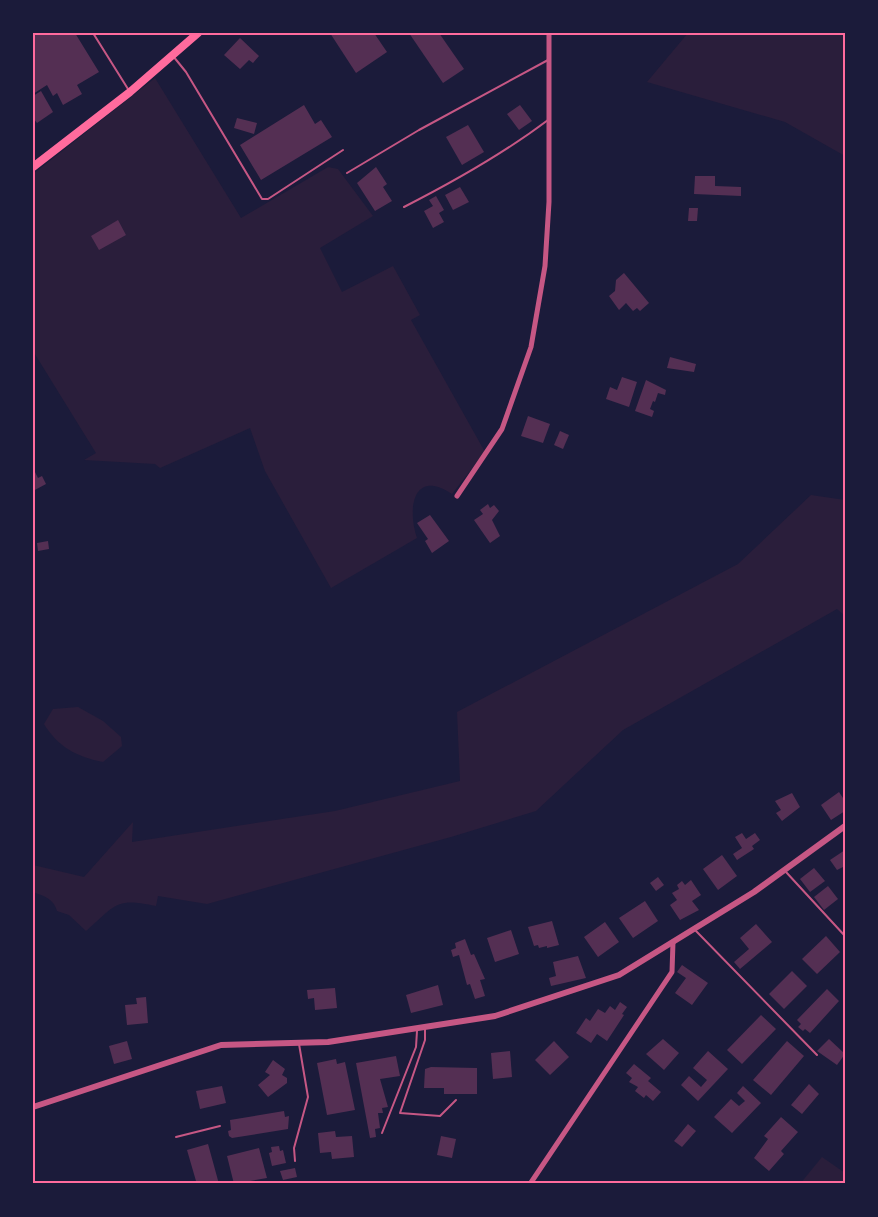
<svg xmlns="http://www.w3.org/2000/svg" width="878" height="1217" font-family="'Alegreya Sans',sans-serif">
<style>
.green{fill:#2a1e3b}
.building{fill:#542f53}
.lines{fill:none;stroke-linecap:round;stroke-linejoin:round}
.service{stroke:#c65784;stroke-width:2}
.minor{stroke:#c65784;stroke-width:5}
.tertiary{stroke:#c65784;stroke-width:6}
.secondary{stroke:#ff6b9d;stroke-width:8}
.neatline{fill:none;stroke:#ff6b9d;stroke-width:2}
</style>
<rect width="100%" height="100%" fill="#1b1b3a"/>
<g class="green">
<polygon points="688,33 845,33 845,156 785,122 647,82"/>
<path d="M155 78 241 218 328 167 338 169 373 216 320 248 342 292 393 266 420 315 411 320 485 452 452 494C413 468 407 509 417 538L331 588 265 471 250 428 160 468 155 464 84 460 96 453 33 351V174Z"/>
<path d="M811 495 845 500V616L837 609 623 730 536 811 451 837 207 904 158 896 156 906C115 897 116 905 86 931L69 915 57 911C54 899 44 896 33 892V865L84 877 133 822 132 842 335 811 460 781 457 712 738 564Z"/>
<path d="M78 707 103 721 121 737 122 746 103 762C77 757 58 747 44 724L53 709Z"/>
<polygon points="822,1157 845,1173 845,1184 800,1184"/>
</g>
<g class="building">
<polygon points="33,33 75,33 99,72 77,85 82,94 63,105 57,93 53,96 47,85 33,94"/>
<polygon points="330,33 374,33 387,52 356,73"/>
<polygon points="409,33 439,33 464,69 443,83"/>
<polygon points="240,38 259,56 253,63 249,60 240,69 224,55"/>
<polygon points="41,91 53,112 37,123 33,118 33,96"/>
<polygon points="304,105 315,124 321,120 332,137 261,180 240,145"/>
<polygon points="520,105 532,121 519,130 507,114"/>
<polygon points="237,118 257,123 254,134 234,128"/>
<polygon points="468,125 484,152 462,165 446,137"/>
<polygon points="376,167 387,184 383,187 392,201 375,211 357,183"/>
<polygon points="695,176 715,176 715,186 741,187 741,196 694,194"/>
<polygon points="460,187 469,202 453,210 445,195"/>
<polygon points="436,196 444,210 439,213 444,222 433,228 424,211 433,206 429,200"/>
<polygon points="689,208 698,208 697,221 688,221"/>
<polygon points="118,220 126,235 99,250 91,236"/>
<polygon points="624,273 649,303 640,311 637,308 633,311 626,303 619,310 609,296 615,291 616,280"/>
<polygon points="670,357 696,364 694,372 667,368"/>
<polygon points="622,377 637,382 629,407 606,399 610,387 617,390"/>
<polygon points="646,380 666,390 665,395 658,393 655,402 653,401 650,409 654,411 652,417 635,411"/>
<polygon points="528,416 550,424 543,443 521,436"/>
<polygon points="560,431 569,435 563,449 554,445"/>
<polygon points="33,468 38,478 42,476 46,484 33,491"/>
<polygon points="488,504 490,508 494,505 499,511 492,520 500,536 490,543 474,520 483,514 480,510"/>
<polygon points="430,515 449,541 432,553 425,541 428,539 417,523"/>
<polygon points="48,541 49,549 38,551 37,543"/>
<polygon points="839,792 845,801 845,811 831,820 821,805"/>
<polygon points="792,793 800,807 782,821 776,813 781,810 775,801"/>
<polygon points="742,833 746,839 755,833 760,840 752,846 754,849 737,860 733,854 742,848 735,837"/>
<polygon points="845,850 845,866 837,870 830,860"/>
<polygon points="722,855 737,876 718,890 703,869"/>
<polygon points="814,868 825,881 810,892 800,879"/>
<polygon points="658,877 664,885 656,891 650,883"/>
<polygon points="691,880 701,895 692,901 699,910 680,920 670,905 677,900 672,893 679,889 677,885 682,881 685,885"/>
<polygon points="828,886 838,899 824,910 814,897"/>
<polygon points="645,901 658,921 633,938 619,918"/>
<polygon points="552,921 559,945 547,948 547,946 539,948 538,945 534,946 528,927"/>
<polygon points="605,922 619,942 598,957 584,937"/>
<polygon points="756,924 772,942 740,969 734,962 749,949 740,938"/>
<polygon points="511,930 519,954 495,962 487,938"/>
<polygon points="826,936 840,952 817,974 802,959"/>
<polygon points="465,939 471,955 474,954 485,979 480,980 485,996 475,999 470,984 467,985 459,955 453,957 451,950 456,948 455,943"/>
<polygon points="578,956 586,978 551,986 549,978 556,976 553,962"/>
<polygon points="682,965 708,983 692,1005 675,993 686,978 677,972"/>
<polygon points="792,971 807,986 784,1009 769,994"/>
<polygon points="438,985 443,1005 411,1013 406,995"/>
<polygon points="335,988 337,1008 315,1010 314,998 308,999 307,990"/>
<polygon points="827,989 839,1001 810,1033 805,1029 803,1031 798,1027 801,1024 797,1020"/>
<polygon points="146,997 148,1023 127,1025 125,1005 137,1004 136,998"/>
<polygon points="620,1002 627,1007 622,1014 624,1015 607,1041 597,1034 591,1043 576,1033 586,1018 590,1021 598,1009 605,1013 610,1006 615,1010"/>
<polygon points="761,1015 776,1029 742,1064 727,1050"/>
<polygon points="663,1039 679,1053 664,1070 646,1054"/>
<polygon points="829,1039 845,1054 837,1065 817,1051"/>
<polygon points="127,1041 132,1059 114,1064 109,1046"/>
<polygon points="554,1041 569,1057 550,1075 535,1060"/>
<polygon points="787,1041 804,1056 771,1095 753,1080"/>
<polygon points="510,1051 512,1077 493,1079 491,1053"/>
<polygon points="708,1051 728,1069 698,1101 681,1085 689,1076 701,1087 707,1080 693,1068"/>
<polygon points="396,1056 400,1076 380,1079 388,1107 382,1108 383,1113 378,1113 380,1128 375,1129 376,1137 370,1138 356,1063"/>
<polygon points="336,1059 337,1064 345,1062 355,1110 327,1115 317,1063"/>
<polygon points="273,1060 285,1069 282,1075 287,1078 287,1083 268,1097 258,1085 270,1075 265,1072"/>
<polygon points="634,1064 651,1078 648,1081 661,1092 653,1101 646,1095 644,1098 635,1091 638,1087 629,1082 632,1078 626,1073"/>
<polygon points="431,1067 477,1068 477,1094 444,1094 444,1088 424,1088 425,1069"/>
<polygon points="809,1084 819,1094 802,1114 791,1105"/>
<polygon points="222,1086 226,1103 200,1109 196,1091"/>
<polygon points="743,1086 761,1103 732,1133 714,1117 731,1099 739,1106 745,1101 737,1093"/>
<polygon points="284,1111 285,1117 289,1116 288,1129 232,1138 229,1136 228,1131 231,1130 230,1120"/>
<polygon points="781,1117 798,1132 781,1151 784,1154 769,1171 754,1158 768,1139 764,1136"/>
<polygon points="688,1124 696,1131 682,1147 674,1141"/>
<polygon points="335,1131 336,1137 352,1136 354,1157 332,1159 331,1152 320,1153 318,1133"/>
<polygon points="441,1136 456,1139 452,1158 437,1155"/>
<polygon points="208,1144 219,1184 189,1184 196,1181 187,1150"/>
<polygon points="279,1146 280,1151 283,1150 286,1163 272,1166 269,1153 272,1152 271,1147"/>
<polygon points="259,1148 267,1178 234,1184 227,1156"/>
<polygon points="295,1168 297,1177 283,1180 280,1171"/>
</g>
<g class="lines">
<g class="service">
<polyline points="93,33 128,89"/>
<polyline points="173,56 186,72 262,199 268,199 343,150"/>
<polyline points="347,173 419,130 548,60"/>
<path d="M404 207C455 181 503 154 548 120"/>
<polyline points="786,872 845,936"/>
<polyline points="696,931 817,1055"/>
<polyline points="425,1029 425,1040 400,1113 440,1116 456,1100"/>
<polyline points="382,1133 416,1047 417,1031"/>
<polyline points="176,1137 220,1126"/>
<polyline points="295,1161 294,1148 308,1097 299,1044"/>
</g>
<g class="minor">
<polyline points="457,496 502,429 531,347 545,266 549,202 549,33"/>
<polyline points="530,1184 672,972 673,942"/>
</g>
<polyline class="tertiary" points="33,1107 221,1045 328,1042 495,1016 619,975 754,892 845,826"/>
<polyline class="secondary" points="33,167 130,92 198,33"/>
</g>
<rect width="878" height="1217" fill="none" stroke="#1b1b3a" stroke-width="69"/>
<rect x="34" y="34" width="810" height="1148" class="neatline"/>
</svg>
